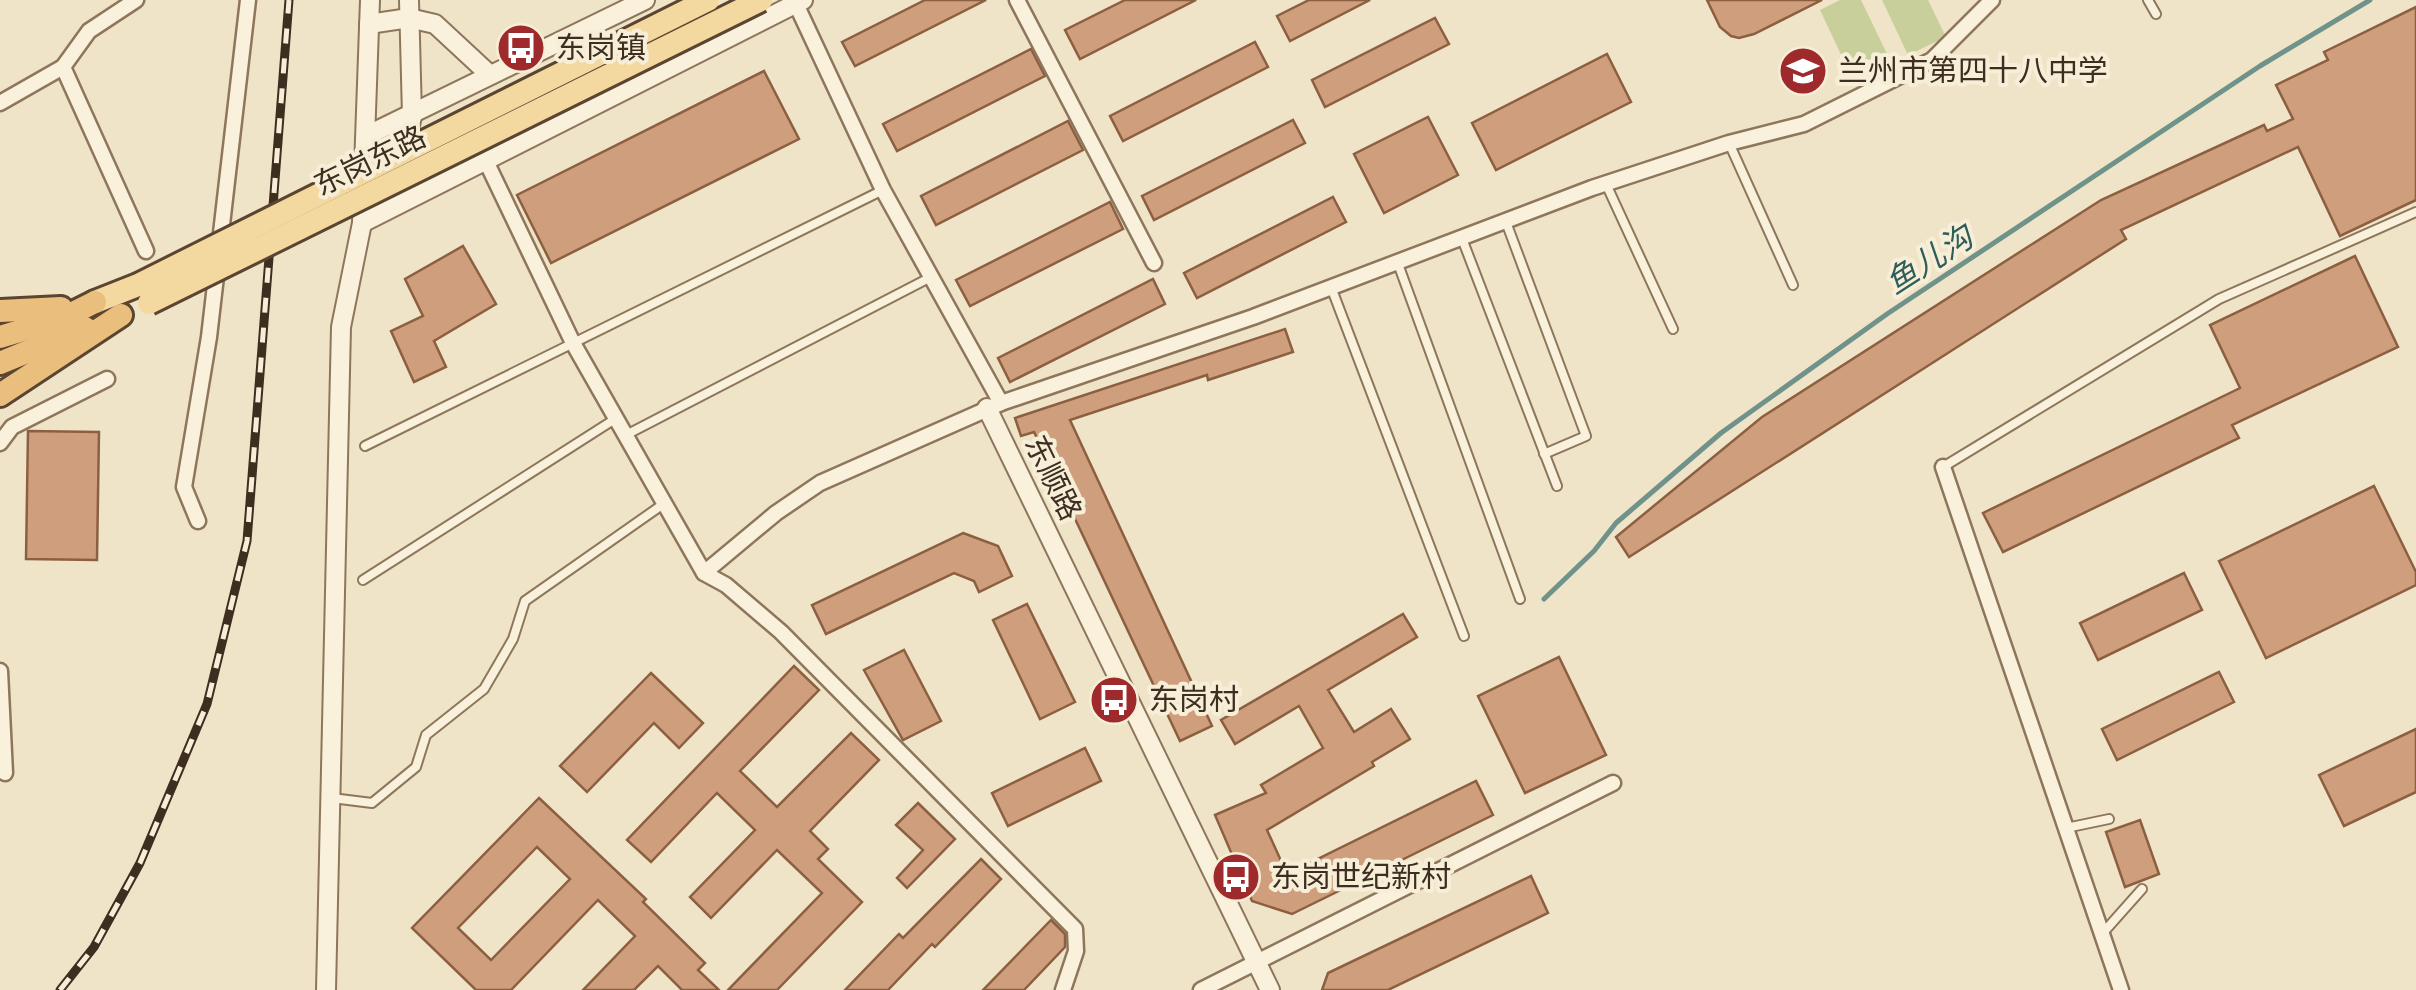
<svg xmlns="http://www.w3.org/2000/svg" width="2416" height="990" font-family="'Noto Serif','Noto Sans SC',serif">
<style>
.green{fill:#c9cf9b}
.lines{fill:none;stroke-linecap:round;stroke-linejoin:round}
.stream{stroke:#6f938a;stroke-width:5}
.building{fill:#cf9f7d;stroke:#8d5f41;stroke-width:2.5;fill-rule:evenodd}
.service-casing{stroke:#8d765c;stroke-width:12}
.minor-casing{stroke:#8d765c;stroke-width:19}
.tertiary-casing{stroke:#8d765c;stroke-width:22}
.primary-casing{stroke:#5b4430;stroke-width:28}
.trunk-casing{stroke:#5b4430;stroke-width:28}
.service{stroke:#faf1dc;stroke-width:8}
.minor{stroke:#faf1dc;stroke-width:14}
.tertiary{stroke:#faf1dc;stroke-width:18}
.primary{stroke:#f3d9a0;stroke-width:22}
.trunk{stroke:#eabe7c;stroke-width:22}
.rail-casing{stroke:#3d2e20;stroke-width:9}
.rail{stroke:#f7eed8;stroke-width:5;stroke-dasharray:15;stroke-linecap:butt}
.primary-bridge-casing{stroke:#5b4430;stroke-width:28;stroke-linecap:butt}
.primary-bridge{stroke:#f3d9a0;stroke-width:22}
.labels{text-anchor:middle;stroke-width:8;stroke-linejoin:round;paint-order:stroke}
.poi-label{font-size:30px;fill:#3d2e20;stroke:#f7eed8;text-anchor:start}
.street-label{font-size:30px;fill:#3d2e20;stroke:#f7eed8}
.water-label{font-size:32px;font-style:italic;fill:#2f5d5a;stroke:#f7eed8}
</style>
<rect width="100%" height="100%" fill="#f0e4c8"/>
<g class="green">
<polygon points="1840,0 1861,0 1891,62 1853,80 1820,10"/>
<polygon points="1882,0 1928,0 1946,37 1908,55"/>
</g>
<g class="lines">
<polyline class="stream" points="1544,599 1594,551 1616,523 1721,433 1887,314 2260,66 2370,0"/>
</g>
<g class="building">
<polygon points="925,0 986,0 855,66 842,42"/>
<polygon points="1125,0 1196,0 1080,59 1065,30"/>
<polygon points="1309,0 1370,0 1290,41 1277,16"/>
<polygon points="1707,0 1822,0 1754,34 1739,38 1731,36 1720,27"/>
<polygon points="2416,7 2416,200 2340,236 2298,147 2121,230 2126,239 1629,557 1616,537 1762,417 2101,200 2264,125 2267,131 2293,119 2276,85 2328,60 2324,52"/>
<polygon points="1435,18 1449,44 1325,107 1312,80"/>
<polygon points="1255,42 1268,67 1123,141 1110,116"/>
<polygon points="1031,49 1045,76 897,151 883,124"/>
<polygon points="1607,54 1631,102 1496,170 1472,123"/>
<polygon points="764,71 799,139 551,263 517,195"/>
<polygon points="1428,117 1458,175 1384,213 1354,154"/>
<polygon points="1293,120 1305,143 1154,220 1142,196"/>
<polygon points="1068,121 1083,150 936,225 921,196"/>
<polygon points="1333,197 1346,222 1197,298 1184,273"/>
<polygon points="1110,202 1123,229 970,306 956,280"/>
<polygon points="463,246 496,304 434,341 446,367 414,382 391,331 423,316 405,279"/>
<polygon points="2355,256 2398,347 2232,425 2239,438 2003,552 1983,513 2240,388 2210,325"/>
<polygon points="1153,279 1165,304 1010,382 998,358"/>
<polygon points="1285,329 1293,352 1208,380 1207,375 1070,420 1212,726 1180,741 1034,432 1021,436 1015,418"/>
<polygon points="28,431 99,432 97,560 26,559"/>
<polygon points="2374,486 2416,572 2416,585 2266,658 2219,561"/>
<polygon points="963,533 998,546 1012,576 979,592 974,581 954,573 826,634 812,605"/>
<polygon points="2184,573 2202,610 2098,660 2080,623"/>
<polygon points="1027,604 1075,702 1040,719 993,620"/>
<polygon points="1403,614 1417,637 1328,690 1354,732 1391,709 1410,739 1372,762 1374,766 1267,830 1287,874 1476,781 1493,815 1292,914 1252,901 1215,815 1266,793 1261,785 1323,748 1299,706 1235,744 1221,720"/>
<polygon points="904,650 941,721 903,740 864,670"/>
<polygon points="1559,657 1606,755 1525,793 1478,696"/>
<polygon points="794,666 819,690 740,771 777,807 851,733 879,760 810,831 828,849 818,859 862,902 777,990 728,990 822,893 777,850 711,918 690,897 755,830 717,793 651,862 627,840"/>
<polygon points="2219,672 2234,702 2117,760 2102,729"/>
<polygon points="651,673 703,723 679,748 654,723 587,792 560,766"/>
<polygon points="2416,729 2416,792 2344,826 2319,775"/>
<polygon points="1085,748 1101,781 1008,826 992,793"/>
<path d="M539 798 646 899 643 902 705 963 698 970 719 990H682L658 966 634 990H583L635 936 598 900 511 990H476L412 928ZM537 847 570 879 491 960 458 928Z"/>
<polygon points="918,803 955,839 907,888 897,878 923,850 896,825"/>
<polygon points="2140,820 2159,874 2125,887 2106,832"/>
<polygon points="981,859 1001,879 935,947 932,944 888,990 845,990 899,934 903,938"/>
<polygon points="1531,876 1548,913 1388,990 1322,990 1328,973"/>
<polygon points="1051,920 1065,934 1065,947 1024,990 983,990"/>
</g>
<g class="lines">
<g class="service-casing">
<g id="service">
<polyline points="2148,0 2156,14"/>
<polyline points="1729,143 1793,285"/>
<polyline points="1606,184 1673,329"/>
<polyline points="1506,222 1586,436 1544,454"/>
<polyline points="1461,236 1557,486"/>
<polyline points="1397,261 1520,599"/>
<polyline points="1331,287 1464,636"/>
<polyline points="624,436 931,277"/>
<polyline points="365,446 883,190"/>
<polyline points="1943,467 2219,299 2416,212"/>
<polyline points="363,580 615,419"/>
<polyline points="332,798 372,803 416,767 426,735 484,689 513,639 525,601 662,505"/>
<polyline points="2066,828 2109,819"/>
<polyline points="2102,934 2142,889"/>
</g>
</g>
<g class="minor-casing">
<g id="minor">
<polyline points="1017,0 1154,263"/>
<polyline points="63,67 146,251"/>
<polyline points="0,103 63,67 89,31 136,0"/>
<polyline points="485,159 573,343 704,573 726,585 781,632 1075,929 1076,951 1063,990"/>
<polyline points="1001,403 1253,317 1592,188 1729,143 1804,124 1932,60 1992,0"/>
<polyline points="0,443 12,427 107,379"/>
<polyline points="1943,467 2121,990"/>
<polyline points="198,521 184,487 209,337 248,0"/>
<polyline points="704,573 776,513 820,483 1001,403 883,190 796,4"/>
<polyline points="0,671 5,773"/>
<polyline points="1201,990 1613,783"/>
</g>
</g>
<g class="tertiary-casing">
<g id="tertiary">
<polyline points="369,24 409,18 435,24 490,75"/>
<polyline points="366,136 645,0"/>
<polyline points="403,158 412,116 409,0"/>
<polyline points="362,223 803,0"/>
<polyline points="987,408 1270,990"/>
<polyline points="326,990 341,327 362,223 370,0"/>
</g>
</g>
<g class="primary-casing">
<polyline id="primary" points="95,302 138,285"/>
</g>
<g class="trunk-casing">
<g id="trunk">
<polyline points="0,311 61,308"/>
<polyline points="0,337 63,318 95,302"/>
<polyline points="0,363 85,328"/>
<polyline points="0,395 121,315"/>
</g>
</g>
<use href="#service" class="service"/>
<use href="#minor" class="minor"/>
<use href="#tertiary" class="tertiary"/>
<use href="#primary" class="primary"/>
<use href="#trunk" class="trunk"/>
<g class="rail-casing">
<polyline id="rail" points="60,990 94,947 140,863 207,704 247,541 289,0"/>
</g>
<use href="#rail" class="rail"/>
<g class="primary-bridge-casing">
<g id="primary-bridge">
<polyline points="138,285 708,0"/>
<polyline points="149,303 761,0"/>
</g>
</g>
<use href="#primary-bridge" class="primary-bridge"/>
</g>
<defs>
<g id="bus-disc" transform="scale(2.5)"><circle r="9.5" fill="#9e2a2b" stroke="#f7eed8"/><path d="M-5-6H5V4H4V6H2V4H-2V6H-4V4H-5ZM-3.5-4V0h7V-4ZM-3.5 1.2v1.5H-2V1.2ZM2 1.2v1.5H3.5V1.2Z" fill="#fff"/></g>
<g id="school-disc" transform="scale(2.5)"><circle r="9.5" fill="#9e2a2b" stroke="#f7eed8"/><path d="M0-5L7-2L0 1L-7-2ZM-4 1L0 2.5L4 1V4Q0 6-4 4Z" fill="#fff"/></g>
</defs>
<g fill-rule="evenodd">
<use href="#bus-disc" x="521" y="48"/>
<use href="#school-disc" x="1803" y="71"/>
<use href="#bus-disc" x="1114" y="700"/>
<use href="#bus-disc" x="1236" y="877"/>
</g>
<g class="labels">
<g class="poi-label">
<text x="556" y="58">东岗镇</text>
<text x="1838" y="81">兰州市第四十八中学</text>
<text x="1149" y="710">东岗村</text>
<text x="1271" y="887">东岗世纪新村</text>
</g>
<g class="street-label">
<text transform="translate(370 161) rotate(-26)" y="10">东岗东路</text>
<text transform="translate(1053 478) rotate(64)" y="10">东顺路</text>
</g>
<g class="water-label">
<text transform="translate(1929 260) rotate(-33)" y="11">鱼儿沟</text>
</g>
</g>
</svg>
